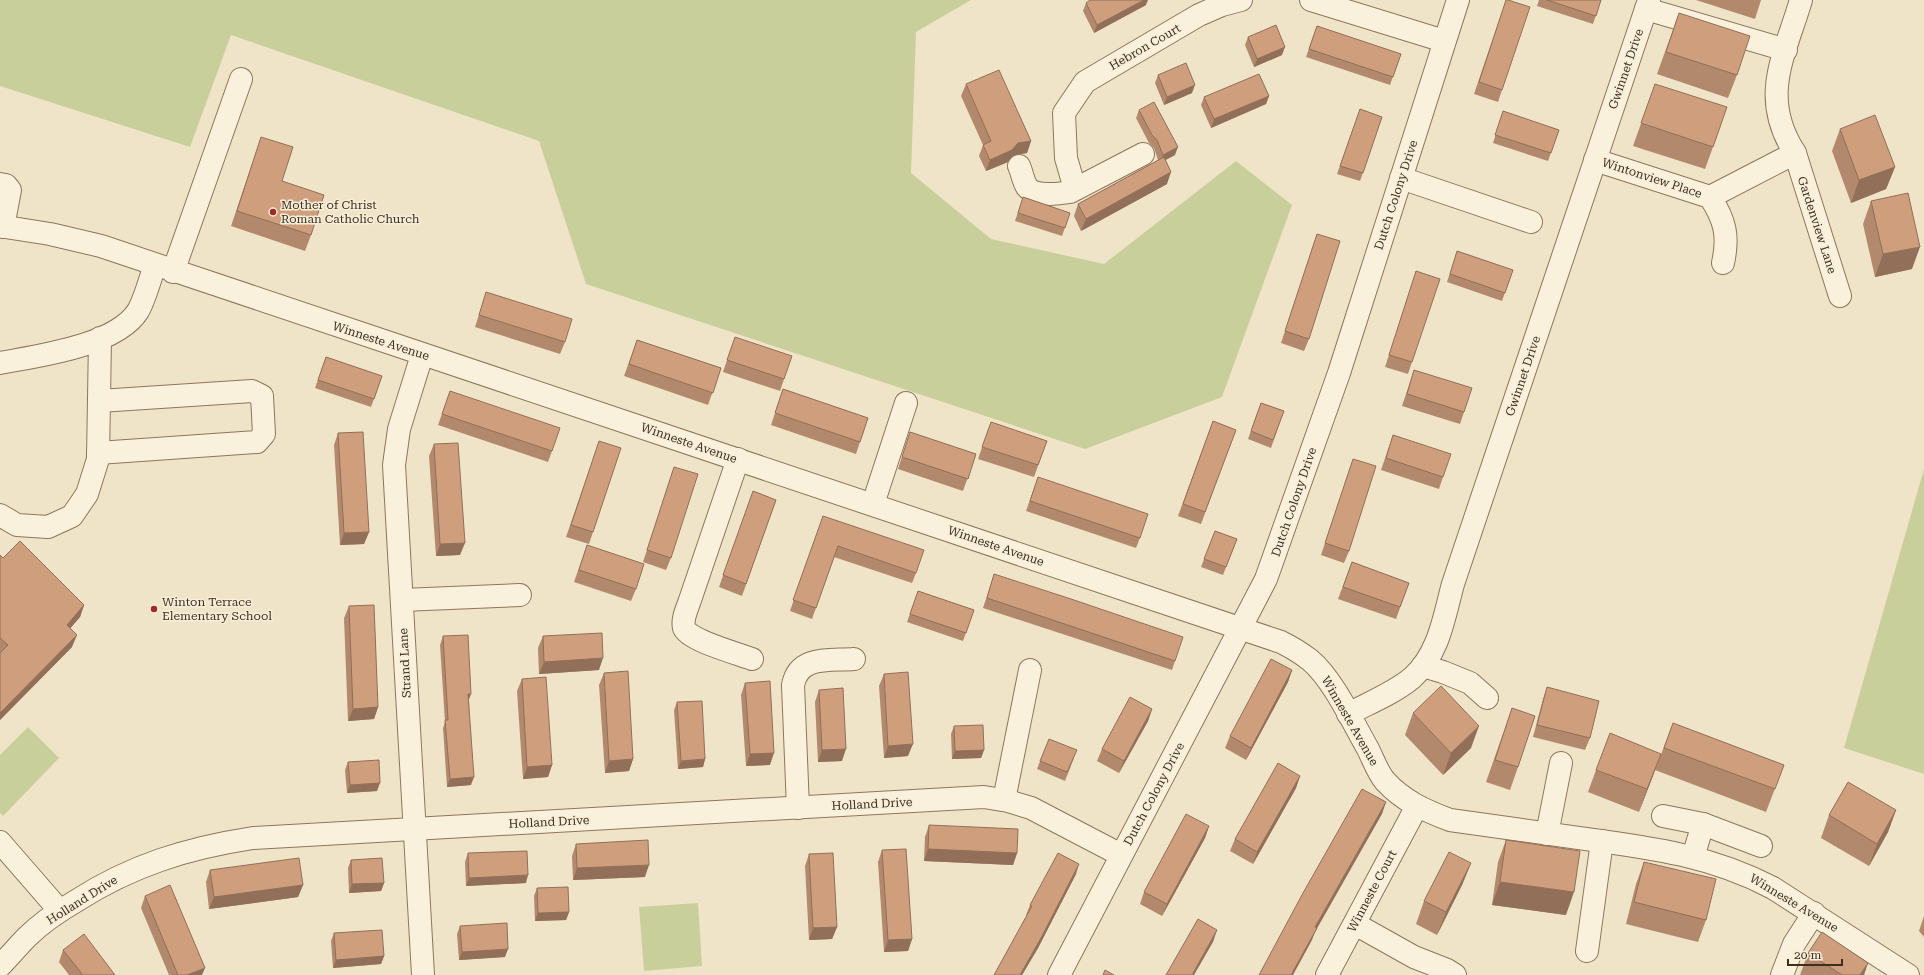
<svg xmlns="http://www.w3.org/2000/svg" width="1924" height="975" font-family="'Roboto Serif',serif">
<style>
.green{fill:#c9cf9b}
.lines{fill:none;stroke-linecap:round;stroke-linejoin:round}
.minor-casing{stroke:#8d765c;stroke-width:24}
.minor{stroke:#faf1dc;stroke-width:22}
.wall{fill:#b2896c}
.shaded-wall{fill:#916f58}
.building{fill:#cf9f7d;stroke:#916f58}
.poi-dot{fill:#9e2a2b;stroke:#f7eed8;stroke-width:1.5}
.labels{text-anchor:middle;stroke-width:3;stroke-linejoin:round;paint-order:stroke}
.street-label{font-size:12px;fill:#3d2e20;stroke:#f7eed8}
.poi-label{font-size:12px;fill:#3d2e20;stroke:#f7eed8;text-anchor:start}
</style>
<rect width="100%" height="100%" fill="#f0e4c8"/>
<g class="green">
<polygon points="0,0 971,0 916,32 911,173 991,239 1104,264 1236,161 1292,205 1222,397 1085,449 586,284 539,141 231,35 190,147 0,86"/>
<polygon points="1924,469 1924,774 1844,748"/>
<polygon points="28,727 59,758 3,816 0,813 0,755"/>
<polygon points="698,903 702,966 644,971 639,907"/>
</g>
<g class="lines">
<g class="minor-casing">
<g id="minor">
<polyline points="1311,0 1444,41"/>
<path d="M1801 0C1784 57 1759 97 1795 153L1840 296"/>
<polyline points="1646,9 1786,50"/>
<path d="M1595 160 1710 197C1725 220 1729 236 1723 263"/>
<path d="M1019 166C1022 172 1023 181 1027 187 1035 197 1058 194 1070 192L1143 154"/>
<polyline points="1401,178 1531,222"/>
<polyline points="0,184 6,185 10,190 3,227"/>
<polyline points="1075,189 1066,158 1064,113 1085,82 1199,15 1222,5 1241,0"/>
<polyline points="1710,197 1795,153"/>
<path d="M0 226 50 234 101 246 1281 642C1291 647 1301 653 1310 660 1333 679 1353 723 1368 749 1373 759 1378 773 1385 781 1403 801 1426 811 1450 820 1495 826 1541 833 1586 839 1653 848 1712 856 1773 888L1908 975"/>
<polyline points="173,272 241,79"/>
<polyline points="422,355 399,429 394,465 423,975"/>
<path d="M0 363C37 356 116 346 138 311 145 299 150 279 155 265"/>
<polyline points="98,453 257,442 264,434 262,396 252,391 99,401"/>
<path d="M738 459 689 603C686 611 682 620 684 628 688 640 739 654 752 659"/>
<polyline points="873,504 906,403"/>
<polyline points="0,515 17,525 48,527 72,516 87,494 98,459 100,338"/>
<polyline points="402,600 520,595"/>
<polyline points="1423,666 1443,672 1470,683 1487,698"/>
<path d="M1348 714C1369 703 1394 693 1412 678 1439 654 1444 617 1453 584L1649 0"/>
<polyline points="1004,800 1030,670"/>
<path d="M798 808 793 685C799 655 829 661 854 659"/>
<polyline points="1663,816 1703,824"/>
<polyline points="1547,834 1561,763"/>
<polyline points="0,842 60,911"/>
<polyline points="1693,857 1703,824 1761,846"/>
<polyline points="1355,924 1414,957 1447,970 1455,975"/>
<polyline points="1587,951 1602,841"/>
<path d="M0 966C9 957 18 946 27 937 41 923 59 911 76 901 132 865 188 848 253 838L984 797 1008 801 1031 808 1121 855"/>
<polyline points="1059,975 1266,579 1339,373 1458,0"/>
<polyline points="1327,975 1417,806"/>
<polyline points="1782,975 1794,944 1814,913"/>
</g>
</g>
<use href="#minor" class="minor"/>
</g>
<g class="wall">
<polygon points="1506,0 1502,90 1498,102 1474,94"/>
<polygon points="1539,0 1601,0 1593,24 1537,6"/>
<polygon points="1696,0 1761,0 1755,19"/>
<polygon points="1086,3 1146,5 1094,33 1083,11"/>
<polygon points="1679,13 1737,75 1728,98 1657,74"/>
<polygon points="1317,26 1401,54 1390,85 1306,57"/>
<polygon points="1248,37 1282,55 1254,67 1245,45"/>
<polygon points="1158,75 1192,93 1164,105 1155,83"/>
<polygon points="966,84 1031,141 1027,153 1014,155 1008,162 986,171 979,156 983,145 961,96"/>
<polygon points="1655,84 1713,147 1705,169 1633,146"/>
<polygon points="1269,96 1266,104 1211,128 1201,105 1204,97"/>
<polygon points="1360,109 1382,117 1360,181 1337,174"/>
<polygon points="1139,110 1175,155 1165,160 1167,184 1081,231 1074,216 1078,204 1158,160 1154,148 1149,143 1136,118"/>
<polygon points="1503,111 1559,130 1548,161 1493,143"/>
<polygon points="1840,129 1895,167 1886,189 1851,203 1832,151"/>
<polygon points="261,137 282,181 311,235 305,251 231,226"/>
<polygon points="1023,197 1070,213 1062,236 1015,221"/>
<polygon points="1871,201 1912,269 1875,277 1863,224"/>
<polygon points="1317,234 1309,339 1304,351 1281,343"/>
<polygon points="1457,251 1513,270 1502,301 1447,282"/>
<polygon points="1416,271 1412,362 1408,374 1385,367"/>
<polygon points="486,292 565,342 560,354 475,327"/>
<polygon points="735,337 784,379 780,391 723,372"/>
<polygon points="637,340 721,368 708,405 624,376"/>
<polygon points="326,357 382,376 371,407 315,388"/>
<polygon points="1414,370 1464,412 1460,424 1402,406"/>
<polygon points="783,389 868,418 856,454 771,425"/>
<polygon points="450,391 552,451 548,462 438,425"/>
<polygon points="1261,403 1284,411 1271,448 1248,439"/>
<polygon points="1213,421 1236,430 1201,524 1178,516"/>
<polygon points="991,422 1047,441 1034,477 978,459"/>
<polygon points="910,432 976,454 963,491 898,469"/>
<polygon points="338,433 369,532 364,544 340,545 334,445"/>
<polygon points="1393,435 1443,477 1439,489 1381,470"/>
<polygon points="434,444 460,555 436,556 429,456"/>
<polygon points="595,453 593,532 589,544 566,537"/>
<polygon points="1353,459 1349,551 1344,563 1321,555"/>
<polygon points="674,467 671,558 666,570 643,562"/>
<polygon points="1038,477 1140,538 1136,548 1026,511"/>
<polygon points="753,491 776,500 742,596 719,587"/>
<polygon points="823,516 916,573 912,583 834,557 812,619 790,611"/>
<polygon points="1215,531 1237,539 1223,575 1201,567"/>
<polygon points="587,545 636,589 631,601 574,582"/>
<polygon points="0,555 3,558 84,605 80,617 70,628 72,647 0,720"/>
<polygon points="1352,562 1409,583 1396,619 1338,599"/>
<polygon points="994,574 1175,661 1172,670 983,608"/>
<polygon points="918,591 974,610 963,641 907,622"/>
<polygon points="349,606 378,707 374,719 348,721 344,618"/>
<polygon points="443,636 469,700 471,785 447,787 443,728 445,722 440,645"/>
<polygon points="543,636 599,670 539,674 538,648"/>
<polygon points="1292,670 1288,682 1246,760 1225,748 1230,736"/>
<polygon points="604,673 633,759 629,771 605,773 599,685"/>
<polygon points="884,674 908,756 884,758 879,686"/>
<polygon points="522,679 552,765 548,777 523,779 517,691"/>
<polygon points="745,683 770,765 746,766 741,695"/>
<polygon points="1547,687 1590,738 1585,750 1533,737 1543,699"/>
<polygon points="819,690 842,761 818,762 815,702"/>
<polygon points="677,702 705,759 703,767 678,769 674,710"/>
<polygon points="1512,708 1518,767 1510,790 1486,782"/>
<polygon points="1152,709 1148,721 1119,773 1097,761 1102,749"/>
<polygon points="1413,713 1471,748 1443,775 1405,735"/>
<polygon points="1673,723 1784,765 1766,812 1655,770"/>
<polygon points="954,726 984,750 981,758 952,759 951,734"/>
<polygon points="1661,754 1639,812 1588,792 1596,770"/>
<polygon points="1074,758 1065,781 1037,769 1040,761"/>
<polygon points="348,762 377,791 347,793 345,770"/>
<polygon points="1300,776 1296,788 1253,864 1230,851 1235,839"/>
<polygon points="1896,810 1888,832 1869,866 1821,838 1829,815"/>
<polygon points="929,825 1017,853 1013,865 924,861 925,837"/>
<polygon points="1209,826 1205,838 1162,916 1140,904 1144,892"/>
<polygon points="1506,840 1566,915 1492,905 1498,862"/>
<polygon points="576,844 645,877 573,880 572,856"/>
<polygon points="882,850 912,939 908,951 884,952 878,862"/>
<polygon points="468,853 526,883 466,886 465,862"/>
<polygon points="809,854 837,927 832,939 809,940 805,866"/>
<polygon points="351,860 384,883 381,891 349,893 348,868"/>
<polygon points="1644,862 1706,920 1698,942 1626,924 1636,884"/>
<polygon points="1471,863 1462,885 1437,935 1416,924 1424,901"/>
<polygon points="210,870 303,885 298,897 209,909 206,882"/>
<polygon points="1076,874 1038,948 1022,975 994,975 1027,916 1026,915 1030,905"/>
<polygon points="537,888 569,912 566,920 535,921 534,896"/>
<polygon points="145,896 202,975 169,975 141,908"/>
<polygon points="1924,916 1924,937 1919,931"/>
<polygon points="460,926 505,957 459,960 457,934"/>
<polygon points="334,933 384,956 381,964 333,968 331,941"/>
<polygon points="63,950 115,975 69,975 59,962"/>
<polygon points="1808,953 1864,975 1800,975"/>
</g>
<g class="shaded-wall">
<polygon points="1144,0 1148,0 1146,5 1094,33 1097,25"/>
<polygon points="1285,47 1282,55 1254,67 1257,59"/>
<polygon points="1195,85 1192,93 1164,105 1167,97"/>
<polygon points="1269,96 1266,104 1211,128 1214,119"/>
<polygon points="1031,141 1027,153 1014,155 1008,162 986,171 990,160 1018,143"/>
<polygon points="1178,147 1175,155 1160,163 1163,155"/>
<polygon points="1895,167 1886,189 1851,203 1859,180"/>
<polygon points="1171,172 1167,184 1081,231 1086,219"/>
<polygon points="1920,247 1912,269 1875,277 1883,254"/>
<polygon points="369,532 364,544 340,545 344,533"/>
<polygon points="465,543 460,555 436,556 440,544"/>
<polygon points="84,605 80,617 63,637 67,625"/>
<polygon points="77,635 72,647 0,720 0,713"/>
<polygon points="603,658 599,670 539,674 544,662"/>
<polygon points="1292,670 1288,682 1246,760 1251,748"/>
<polygon points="468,694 471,694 468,702"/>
<polygon points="378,707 374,719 348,721 353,709"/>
<polygon points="1152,709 1148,721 1119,773 1124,761"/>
<polygon points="1479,726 1471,748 1443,775 1451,753"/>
<polygon points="913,744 908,756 884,758 888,746"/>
<polygon points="846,749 842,761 818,762 822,750"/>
<polygon points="984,750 981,758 952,759 955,751"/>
<polygon points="774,753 770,765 746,766 750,754"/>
<polygon points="1661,754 1653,776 1639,812 1647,789"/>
<polygon points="633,759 629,771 605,773 609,761"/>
<polygon points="705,759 703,767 678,769 681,761"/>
<polygon points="552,765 548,777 523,779 527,767"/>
<polygon points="1300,776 1296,788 1253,864 1257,852"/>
<polygon points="474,777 471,785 447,787 450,779"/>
<polygon points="380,783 377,791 347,793 350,785"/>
<polygon points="1386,802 1382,814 1315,932 1312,940 1293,975 1291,975 1315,927"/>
<polygon points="1896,810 1888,832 1869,866 1877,844"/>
<polygon points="1209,826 1205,838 1162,916 1167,904"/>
<polygon points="928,849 1017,853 1013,865 924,861"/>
<polygon points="1471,863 1462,885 1437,935 1446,912"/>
<polygon points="1079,864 1076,874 1038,948 1022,975 1020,975"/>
<polygon points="649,865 645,877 573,880 577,868"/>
<polygon points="528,875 526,883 466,886 469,878"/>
<polygon points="1500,882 1574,892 1566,915 1492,905"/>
<polygon points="384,883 381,891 349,893 352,884"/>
<polygon points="303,885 298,897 209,909 214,897"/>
<polygon points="569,912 566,920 535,921 538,913"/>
<polygon points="837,927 832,939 809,940 813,928"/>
<polygon points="1217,930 1213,942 1194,975 1192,975"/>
<polygon points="912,939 908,951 884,952 888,940"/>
<polygon points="508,949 505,957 459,960 462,952"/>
<polygon points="384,956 381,964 333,968 336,960"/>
<polygon points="1868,963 1864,975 1860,975"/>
<polygon points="205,968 202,975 187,975"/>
</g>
<g class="building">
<polygon points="1090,0 1144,0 1097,25 1086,3"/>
<polygon points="1506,0 1508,0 1530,7 1502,90 1479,82"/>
<polygon points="1547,0 1601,0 1596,16"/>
<polygon points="1679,13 1750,36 1737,75 1666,52"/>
<polygon points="1276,25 1285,47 1257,59 1248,37"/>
<polygon points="1317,26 1401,54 1393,77 1309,49"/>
<polygon points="1186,63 1195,85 1167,97 1158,75"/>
<polygon points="999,70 1031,141 1018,143 1012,150 990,160 983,145 991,141 966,84"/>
<polygon points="1259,74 1269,96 1214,119 1204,97"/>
<polygon points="1655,84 1727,107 1713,147 1641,123"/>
<polygon points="1154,102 1178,147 1163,155 1157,140 1152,135 1139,110"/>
<polygon points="1360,109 1382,117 1363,173 1340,166"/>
<polygon points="1503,111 1559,130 1551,153 1495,135"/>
<polygon points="1875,115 1895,167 1859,180 1840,129"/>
<polygon points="261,137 293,147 282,181 324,195 311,235 237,211"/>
<polygon points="1164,157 1171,172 1086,219 1078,204"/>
<polygon points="1908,193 1920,247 1883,254 1871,201"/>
<polygon points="1023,197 1070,213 1065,228 1018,213"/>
<polygon points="1317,234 1340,241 1309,339 1285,331"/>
<polygon points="1457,251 1513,270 1505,293 1450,274"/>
<polygon points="1416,271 1440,279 1412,362 1389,355"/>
<polygon points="486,292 572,319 565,342 479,315"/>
<polygon points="735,337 792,356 784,379 727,360"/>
<polygon points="637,340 721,368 713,393 629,364"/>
<polygon points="326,357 382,376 374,399 318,380"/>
<polygon points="1414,370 1472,388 1464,412 1407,394"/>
<polygon points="783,389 868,418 860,442 775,413"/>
<polygon points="450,391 560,428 552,451 442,414"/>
<polygon points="1261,403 1284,411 1273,440 1251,431"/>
<polygon points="1213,421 1236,430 1205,512 1183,504"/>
<polygon points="991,422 1047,441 1038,465 982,447"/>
<polygon points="363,432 369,532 344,533 338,433"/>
<polygon points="910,432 976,454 968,479 902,457"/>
<polygon points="1393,435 1451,454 1443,477 1386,458"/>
<polygon points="599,441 621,448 593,532 571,525"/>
<polygon points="458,443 465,543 440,544 434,444"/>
<polygon points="1353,459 1376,466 1349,551 1325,543"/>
<polygon points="674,467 698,474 671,558 647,550"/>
<polygon points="1038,477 1148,514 1140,538 1030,501"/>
<polygon points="753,491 776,500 746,584 723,575"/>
<polygon points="823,516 924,550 916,573 838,546 816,608 793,600"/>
<polygon points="1215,531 1237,539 1226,567 1204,559"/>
<polygon points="20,541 84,605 67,625 77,635 0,713 0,653 8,645 0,638 0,555 3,558"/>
<polygon points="587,545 644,564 636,589 579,570"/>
<polygon points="1352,562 1409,583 1400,607 1343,587"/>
<polygon points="994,574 1071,599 1183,637 1175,661 987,598"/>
<polygon points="918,591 974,610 966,633 910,614"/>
<polygon points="374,605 378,707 353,709 349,606"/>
<polygon points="602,633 603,658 544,662 543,636"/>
<polygon points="468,635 471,694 468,694 474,777 450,779 445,720 448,720 443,636"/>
<polygon points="1271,659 1292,670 1251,748 1230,736"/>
<polygon points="628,671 633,759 609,761 604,673"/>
<polygon points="908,672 913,744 888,746 884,674"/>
<polygon points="546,677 552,765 527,767 522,679"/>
<polygon points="770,681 774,753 750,754 745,683"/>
<polygon points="1441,686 1479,726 1451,753 1413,713"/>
<polygon points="1547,687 1599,701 1590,738 1537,725"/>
<polygon points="843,688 846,749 822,750 819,690"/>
<polygon points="1130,697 1152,709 1124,761 1102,749"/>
<polygon points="702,701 705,759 681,761 677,702"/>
<polygon points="1512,708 1535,716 1518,767 1495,760"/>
<polygon points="1673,723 1784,765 1775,789 1664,748"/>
<polygon points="983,725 984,750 955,751 954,726"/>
<polygon points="1610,733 1661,754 1647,789 1596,770"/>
<polygon points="1049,739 1077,750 1067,772 1040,761"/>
<polygon points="379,760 380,783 350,785 348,762"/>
<polygon points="1278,763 1300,776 1257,852 1235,839"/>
<polygon points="1848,782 1896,810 1877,844 1829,815"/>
<polygon points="1362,789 1386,802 1315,927 1317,928 1291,975 1259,975 1303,893"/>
<polygon points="1186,814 1209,826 1167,904 1144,892"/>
<polygon points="929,825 1018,829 1017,853 928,849"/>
<polygon points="648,840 649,865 577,868 576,844"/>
<polygon points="1506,840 1580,851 1574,892 1500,882"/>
<polygon points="906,849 912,939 888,940 882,850"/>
<polygon points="527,851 528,875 469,878 468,853"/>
<polygon points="1449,852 1471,863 1446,912 1424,901"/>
<polygon points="833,853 837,927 813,928 809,854"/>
<polygon points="1058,853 1079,864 1041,938 1020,975 994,975 1032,906 1030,905"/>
<polygon points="299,858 303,885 214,897 210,870"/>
<polygon points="382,858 384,883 352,884 351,860"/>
<polygon points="1644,862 1716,879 1706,920 1634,902"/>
<polygon points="170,885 205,968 187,975 178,975 145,896"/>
<polygon points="568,887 569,912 538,913 537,888"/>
<polygon points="1198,919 1217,930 1192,975 1166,975"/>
<polygon points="507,923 508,949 462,952 460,926"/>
<polygon points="382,930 384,956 336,960 334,933"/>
<polygon points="1822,932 1868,963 1860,975 1842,975 1808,953"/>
<polygon points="84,934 115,975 83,975 63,950"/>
<polygon points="1105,970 1114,975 1103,975"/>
</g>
<g class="poi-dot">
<circle cx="273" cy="212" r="4"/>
<circle cx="154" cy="609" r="4"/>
</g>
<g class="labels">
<g class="street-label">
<text transform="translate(1145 47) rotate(-30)" y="4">Hebron Court</text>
<text transform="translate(1626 69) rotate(-71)" y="4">Gwinnet Drive</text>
<text transform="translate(1652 178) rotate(18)" y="4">Wintonview Place</text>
<text transform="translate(1396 195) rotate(-72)" y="4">Dutch Colony Drive</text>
<text transform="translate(1817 225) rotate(72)" y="4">Gardenview Lane</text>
<text transform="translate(381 341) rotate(18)" y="4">Winneste Avenue</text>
<text transform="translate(1523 376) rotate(-71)" y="4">Gwinnet Drive</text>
<text transform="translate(689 443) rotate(19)" y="4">Winneste Avenue</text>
<text transform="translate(1294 502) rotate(-71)" y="4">Dutch Colony Drive</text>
<text transform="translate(996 546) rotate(19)" y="4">Winneste Avenue</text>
<text transform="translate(405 663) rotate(-93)" y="4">Strand Lane</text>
<text transform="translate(1350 721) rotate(60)" y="4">Winneste Avenue</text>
<text transform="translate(1154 794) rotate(-62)" y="4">Dutch Colony Drive</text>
<text transform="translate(872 804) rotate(-3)" y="4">Holland Drive</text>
<text transform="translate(549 822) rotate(-3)" y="4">Holland Drive</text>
<text transform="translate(1372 891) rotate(-62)" y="4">Winneste Court</text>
<text transform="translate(82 900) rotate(-32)" y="4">Holland Drive</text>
<text transform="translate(1794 903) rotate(31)" y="4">Winneste Avenue</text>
</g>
<g class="poi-label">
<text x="281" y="209">Mother of Christ<tspan x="281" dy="14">Roman Catholic Church</tspan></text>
<text x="162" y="606">Winton Terrace<tspan x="162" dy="14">Elementary School</tspan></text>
</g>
</g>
<path d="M1788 959v6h54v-6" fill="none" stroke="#3d2e20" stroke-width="2"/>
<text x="1794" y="959" font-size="12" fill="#3d2e20" stroke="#f7eed8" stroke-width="3" paint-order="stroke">20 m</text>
</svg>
